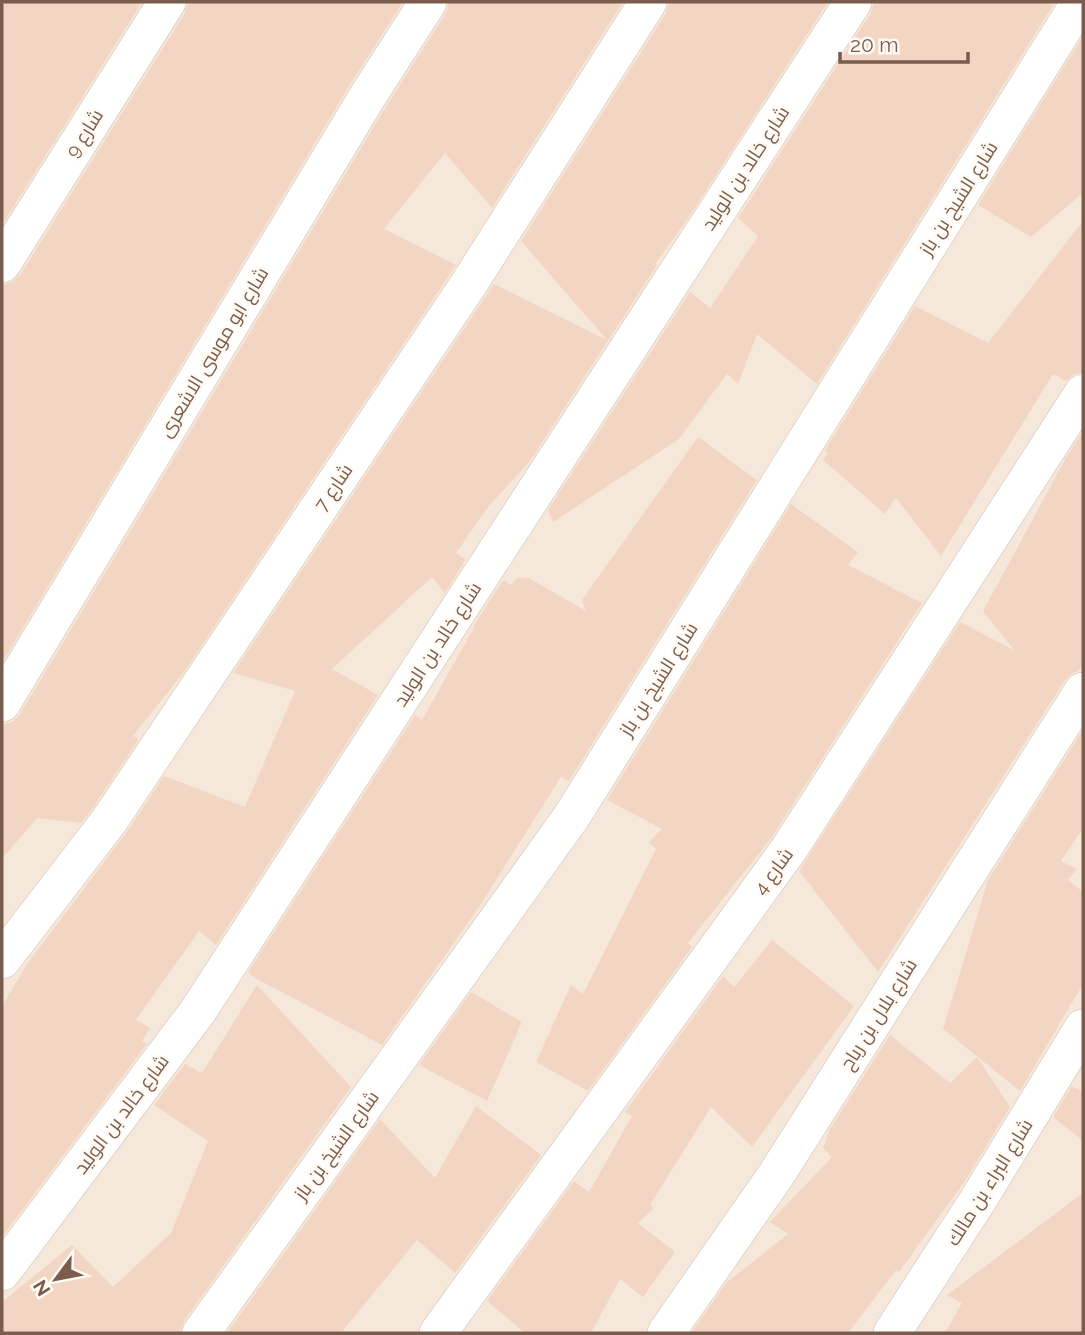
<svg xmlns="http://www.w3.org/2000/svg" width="1085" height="1335" font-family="Raleway,Cairo,sans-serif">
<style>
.residential{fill:#f5e8da}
.building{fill:#f3d5c3}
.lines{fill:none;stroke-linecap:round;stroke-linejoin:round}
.street-casing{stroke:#d1beb0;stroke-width:38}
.street{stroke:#fff;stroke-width:37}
.labels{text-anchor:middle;stroke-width:5;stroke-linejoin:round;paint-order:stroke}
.street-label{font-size:19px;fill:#7a5c4d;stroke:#fffaf3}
</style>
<rect width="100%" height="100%" fill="#fdf6ec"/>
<rect class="residential" x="2" y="2" width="1081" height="1331"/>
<g class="building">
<polygon points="2,2 142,2 2,225"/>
<polygon points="188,2 403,2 351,83 2,663 2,285 12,282 20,275 185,13"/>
<polygon points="449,2 623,2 492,208 445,153 384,229 456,265 184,672 133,736 139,739 92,809 81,823 37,818 2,859 2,724 12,722 20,714 387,105 446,13"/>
<polygon points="669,2 828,2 687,220 655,264 657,265 530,461 489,506 456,553 466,559 445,593 432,577 332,669 378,695 216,945 199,931 136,1020 150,1028 142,1041 147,1044 2,1237 2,1006 27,964 126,833 164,776 245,807 295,691 233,673 494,284 607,340 521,241 666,13"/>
<polygon points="874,2 1055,2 817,384 757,334 738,384 727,374 679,439 553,522 548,510 690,292 710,308 758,236 738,218 871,13"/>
<polygon points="1083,36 1083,193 1031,237 978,205"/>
<polygon points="1083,221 1083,372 1073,375 1066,381 1053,374 941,556 896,498 885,514 823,460 828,453 825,450 915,306 988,343"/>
<polygon points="1083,431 1083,664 1078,671 1073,673 1065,680 878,972 799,871 960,622 1014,650 983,611 1067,456"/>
<polygon points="698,437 757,480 569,781 561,777 479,907 382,1045 255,978 248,972 415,715 422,720 474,628 473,627 503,580 511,585 517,578 529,578 586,611 582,600"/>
<polygon points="791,504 858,552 848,565 922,603 772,837 688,943 692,947 588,1091 536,1062 571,985 583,994 656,849 649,842 662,829 607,800"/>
<polygon points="1083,730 1083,828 1061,861 1077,869 1068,880 1083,892 1083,984 1020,1091 943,1029 988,880"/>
<polygon points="772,940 854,1006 752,1147 711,1107 650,1205 654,1208 638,1223 675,1252 643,1297 620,1279 591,1333 525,1333 487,1301 574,1181 589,1192 632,1116 625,1112 723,976 734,987"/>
<polygon points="257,985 351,1087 184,1321 180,1333 2,1333 2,1302 72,1245 113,1287 171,1233 208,1141 154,1105 185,1064 202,1073"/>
<polygon points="471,992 522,1022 487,1101 419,1065"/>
<polygon points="890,1035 950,1083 977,1057 1010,1107 965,1181 899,1272 896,1270 848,1333 691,1333 727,1282 788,1234 770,1222 832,1157 823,1148 830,1129"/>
<polygon points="1072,1086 1083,1092 1083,1141 1053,1117"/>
<polygon points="476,1106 541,1155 455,1273 417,1240 341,1333 227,1333 380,1119 435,1178"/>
<polygon points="1083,1193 1083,1333 945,1333 962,1303 947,1295"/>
</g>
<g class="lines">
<g class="street-casing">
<g id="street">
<polyline points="2,264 167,2"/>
<polyline points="2,703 369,94 428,2"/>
<polyline points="2,960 109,821 470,282 648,2"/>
<polyline points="2,1272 198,1011 853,2"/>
<polyline points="201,1333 572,816 1080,2"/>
<polyline points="438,1333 789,849 1083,393"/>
<polyline points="666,1333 776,1175 1083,691"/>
<polyline points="892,1333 978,1200 1083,1028"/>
</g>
</g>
<use href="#street" class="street"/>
</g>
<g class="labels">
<g class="street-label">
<text transform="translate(84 133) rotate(-58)" y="7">شارع 9</text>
<text transform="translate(745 168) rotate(-57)" y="7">شارع خالد بن الوليد</text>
<text transform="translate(958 198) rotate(-58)" y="7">شارع الشيخ بن باز</text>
<text transform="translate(213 352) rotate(-59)" y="7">شارع ابو موسى الاشعرى</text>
<text transform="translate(333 487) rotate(-56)" y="7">شارع 7</text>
<text transform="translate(437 644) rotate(-57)" y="7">شارع خالد بن الوليد</text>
<text transform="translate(658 679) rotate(-58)" y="7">شارع الشيخ بن باز</text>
<text transform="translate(773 871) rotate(-54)" y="7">شارع 4</text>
<text transform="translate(878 1014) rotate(-58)" y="7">شارع بلال بن رباح</text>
<text transform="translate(121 1114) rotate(-53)" y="7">شارع خالد بن الوليد</text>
<text transform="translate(336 1145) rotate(-54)" y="7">شارع الشيخ بن باز</text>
<text transform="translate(989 1182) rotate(-58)" y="7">شارع البراء بن مالك</text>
</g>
</g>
<rect width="1085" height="1335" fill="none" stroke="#7a5c4d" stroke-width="7"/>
<g transform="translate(56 1279) rotate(238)" stroke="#fffaf3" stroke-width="5" paint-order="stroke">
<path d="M0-5L12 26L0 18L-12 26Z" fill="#7a5c4d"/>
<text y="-10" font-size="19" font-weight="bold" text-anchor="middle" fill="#7a5c4d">N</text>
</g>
<path d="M840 52v10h128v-10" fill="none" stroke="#7a5c4d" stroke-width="3.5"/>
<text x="850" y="52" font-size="21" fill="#7a5c4d" stroke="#fffaf3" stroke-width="5" paint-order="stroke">20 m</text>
</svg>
